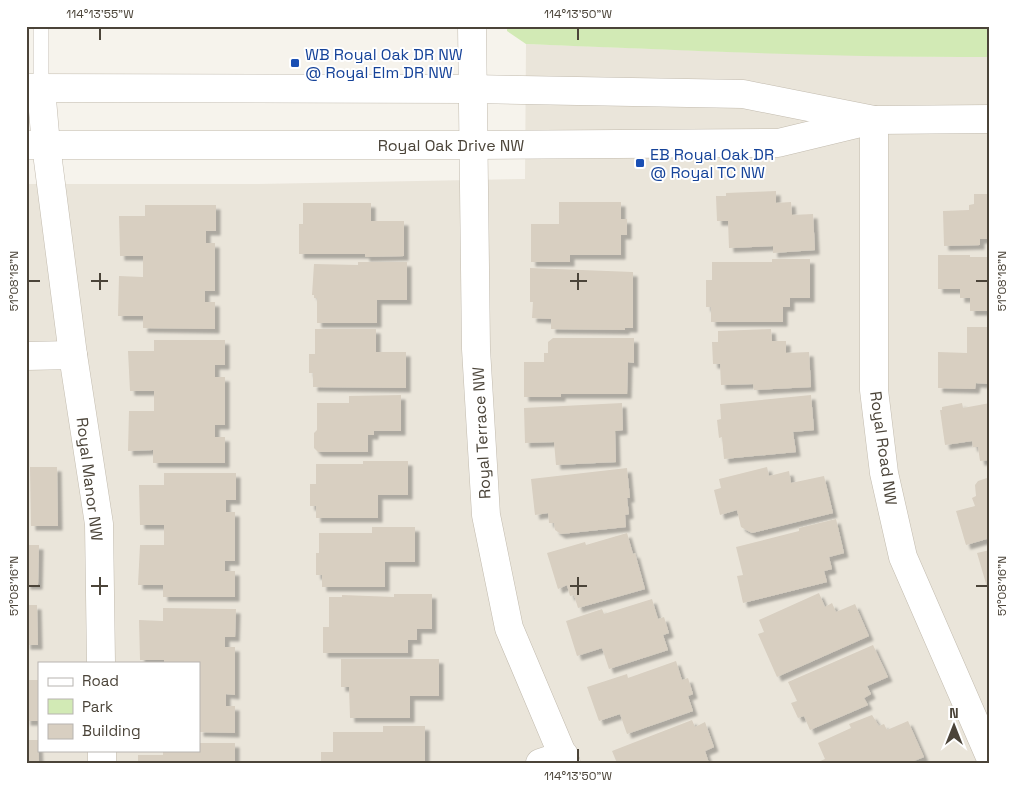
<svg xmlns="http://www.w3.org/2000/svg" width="1016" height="789" font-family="'Space Grotesk',sans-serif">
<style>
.residential{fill:#eae5da;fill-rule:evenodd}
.green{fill:#d2eab5}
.building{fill:#d8cfc1;filter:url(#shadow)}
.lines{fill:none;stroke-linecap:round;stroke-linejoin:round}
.service-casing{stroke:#c2bbae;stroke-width:16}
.minor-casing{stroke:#c2bbae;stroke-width:29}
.tertiary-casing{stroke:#c2bbae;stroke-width:29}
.service{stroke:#fff;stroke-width:15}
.minor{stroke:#fff;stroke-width:28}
.tertiary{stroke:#fff;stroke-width:28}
.ticks{fill:none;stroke:#4b4439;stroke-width:2}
.transit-dot{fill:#1a4fb4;stroke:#fff;stroke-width:2}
.labels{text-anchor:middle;stroke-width:4;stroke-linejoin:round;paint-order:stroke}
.transit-label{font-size:16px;fill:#164399;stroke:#fff;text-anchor:start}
.street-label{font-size:16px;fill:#4b4439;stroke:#fff}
.neatline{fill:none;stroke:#4b4439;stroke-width:2}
.ticks-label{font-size:12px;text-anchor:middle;fill:#4b4439}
</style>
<defs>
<filter id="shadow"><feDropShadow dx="4.5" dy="4.5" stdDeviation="1" flood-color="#0004"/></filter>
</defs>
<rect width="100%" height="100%" fill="#f6f3ec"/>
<path class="residential" d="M526 44 733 52 934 57H990V763H26V184H258L525 179ZM39 663H199V750H39Z"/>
<path class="green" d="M507 26H990V57C835 58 680 50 526 44L507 31Z"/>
<g class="building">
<polygon points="776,191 776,203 791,202 792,215 813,214 815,250 773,253 773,246 729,248 728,221 717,221 716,196 726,196 726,193"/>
<polygon points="974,194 990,194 990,239 980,239 980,245 944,246 943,211 969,210 969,205 974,204"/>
<polygon points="559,202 621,202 621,219 627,219 627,235 621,235 621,255 570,255 570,262 531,262 531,224 559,224"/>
<polygon points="303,203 371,203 371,221 404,221 404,256 365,257 365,254 299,254 299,224 303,224"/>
<polygon points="145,205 216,205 216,231 206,231 206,243 215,243 215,291 205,291 205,302 215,302 215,329 143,328 143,316 118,316 119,276 143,277 143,256 120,256 119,216 145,216"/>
<polygon points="938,255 970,255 970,257 990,257 990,311 970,311 970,298 960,298 960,289 938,289"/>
<polygon points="772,259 810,259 810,298 790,298 790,307 783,307 783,322 711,322 711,307 706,307 706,280 712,280 712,262 772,262"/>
<polygon points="358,262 407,262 407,300 377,300 377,323 317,323 317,298 314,298 314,295 312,295 314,264 358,265"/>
<polygon points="530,268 633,272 633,328 625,328 625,330 551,329 551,319 532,318 533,302 530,302"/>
<polygon points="967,327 990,327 989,384 976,383 975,389 938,388 938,352 967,353"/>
<polygon points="315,329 376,329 376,352 406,352 406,388 313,387 313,373 309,373 309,354 315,354"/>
<polygon points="771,329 772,341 786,341 786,353 809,352 811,387 754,390 753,384 721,385 720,364 713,364 712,342 718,342 718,331"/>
<polygon points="553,338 634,338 634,363 628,362 627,394 561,394 561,397 524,397 524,362 544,362 544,353 548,353 548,342"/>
<polygon points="154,340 225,340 225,365 215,365 215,377 225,377 225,425 215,425 215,437 225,437 225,463 153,463 153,450 128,451 129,411 154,411 154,391 130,391 128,351 154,351"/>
<polygon points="401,395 401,431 374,431 374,435 368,435 368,452 318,452 314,448 314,433 317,430 317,403 349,403 349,396"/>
<polygon points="811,395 814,430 793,432 796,452 724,459 722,437 719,438 717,420 721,419 720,404"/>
<polygon points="622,403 623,430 615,431 616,462 556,465 554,442 525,443 524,408"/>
<polygon points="962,403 963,408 990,403 990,460 980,461 978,447 973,447 972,441 945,445 940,410 942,410 942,407"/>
<polygon points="363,461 408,461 408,495 378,495 378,518 316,518 316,506 310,506 310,484 316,484 316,464 363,464"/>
<polygon points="30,467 57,467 58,526 31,526"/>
<polygon points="767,467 769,476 789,471 791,483 824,476 833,513 752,533 741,527 737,510 720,515 714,490 721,488 719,479"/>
<polygon points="627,468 630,498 627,498 629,514 625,515 626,527 561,534 555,530 554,523 549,523 548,513 535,515 531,479"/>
<polygon points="164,473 236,473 236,500 226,500 226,512 235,512 235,561 225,561 225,571 235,571 235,597 163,597 163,585 138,585 140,545 164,545 164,525 140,525 139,485 164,485"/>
<polygon points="990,477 990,538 966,545 956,511 975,506 972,498 976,496 975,485 978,481"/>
<polygon points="836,519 844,553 829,557 832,569 824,571 827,582 743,603 737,576 743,575 736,547 799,531 799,528"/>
<polygon points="372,527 415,527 415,562 385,562 385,587 322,587 322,575 316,575 316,553 319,553 319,533 372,533"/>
<polygon points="627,533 633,554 635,553 645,589 578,608 574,595 570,596 567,585 558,589 547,553 585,542 586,545"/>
<polygon points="26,545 39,545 38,585 26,585"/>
<polygon points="990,550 990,587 987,587 977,553"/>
<polygon points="819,593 825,607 832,603 836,612 855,604 869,636 777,677 758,634 764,632 759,620"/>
<polygon points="394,594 432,594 432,629 417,629 417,640 408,640 408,653 323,653 323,627 329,627 329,597 342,597 342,595 394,597"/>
<polygon points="652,599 658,619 664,617 669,633 663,635 668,650 609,669 602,648 577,656 566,621 602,609 604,614"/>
<polygon points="26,605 37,605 38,645 26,645"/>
<polygon points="163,608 236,609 235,637 225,637 225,647 235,647 235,695 226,694 226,706 235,706 235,733 199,732 199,663 164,663 164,660 140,660 139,620 163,621"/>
<polygon points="873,645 888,677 867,686 871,694 864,698 868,705 810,730 804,716 798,718 791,703 797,701 788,682"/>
<polygon points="341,659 439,659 439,696 410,696 410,718 350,718 349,687 341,687"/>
<polygon points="676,661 682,680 688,678 693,694 688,696 693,711 627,734 620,714 599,721 587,687 627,674 628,678"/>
<polygon points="26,680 39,680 38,721 26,721"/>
<polygon points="872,715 879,726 884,724 887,730 908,721 924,757 909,763 816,763 825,759 818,743 851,728 849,724"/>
<polygon points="692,720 695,727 705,722 714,747 705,751 709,763 617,763 612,751"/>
<polygon points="383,726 425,726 425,762 321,763 321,752 333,752 333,732 383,732"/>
<polygon points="26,740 38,740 39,763 26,763"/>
<polygon points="199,743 235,743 235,763 138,763 138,755 163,755 163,750 199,750"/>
</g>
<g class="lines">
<g class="service-casing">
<polyline id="service" points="41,26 41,88"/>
</g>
<g class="minor-casing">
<g id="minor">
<polyline points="472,26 476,349 486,515 509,628 566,763"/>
<polyline points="41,88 46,145 73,355 99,524 101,663"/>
<polyline points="874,120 874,390 884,473 903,557 990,757"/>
<polyline points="26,356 73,355"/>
<polyline points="102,750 102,763"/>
<polyline points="540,763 564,755"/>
</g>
</g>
<g class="tertiary-casing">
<g id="tertiary">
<polyline points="26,88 472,89 743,94 874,120 990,119"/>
<polyline points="26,145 472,145 778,143 865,122"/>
</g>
</g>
<use href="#service" class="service"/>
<use href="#minor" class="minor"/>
<use href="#tertiary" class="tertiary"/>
</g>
<path class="ticks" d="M100 28V40M578 28V40M100 273V290M578 273V290M28 281H40M91 281H108M570 281H587M976 281H988M100 577V595M578 577V595M28 586H40M91 586H108M570 586H587M976 586H988M578 749V762"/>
<g class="transit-dot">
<rect x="290" y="58" width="10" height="10" rx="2.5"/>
<rect x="635" y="158" width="10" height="10" rx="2.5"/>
</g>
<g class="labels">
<g class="transit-label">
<text x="305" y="60">WB Royal Oak DR NW<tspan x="305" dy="18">@ Royal Elm DR NW</tspan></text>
<text x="650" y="160">EB Royal Oak DR<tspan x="650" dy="18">@ Royal TC NW</tspan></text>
</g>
<g class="street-label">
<text x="451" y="151">Royal Oak Drive NW</text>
<text transform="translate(481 433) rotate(-93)" y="6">Royal Terrace NW</text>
<text transform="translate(884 448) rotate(82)" y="6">Royal Road NW</text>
<text transform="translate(90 479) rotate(83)" y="6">Royal Manor NW</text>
</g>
</g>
<rect width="1016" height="789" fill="none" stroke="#ffffff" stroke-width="55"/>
<rect x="38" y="662" width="162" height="90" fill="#ffffff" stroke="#b7b4b0"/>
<rect x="48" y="678" width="25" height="8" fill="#ffffff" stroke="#b7b4b0"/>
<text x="82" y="686" font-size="15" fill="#4b4439">Road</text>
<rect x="48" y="699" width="25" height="15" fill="#d2eab5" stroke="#b7b4b0"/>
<text x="82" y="712" font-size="15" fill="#4b4439">Park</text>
<rect x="48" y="724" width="25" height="15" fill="#d8cfc1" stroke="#b7b4b0"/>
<text x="82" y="736" font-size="15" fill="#4b4439">Building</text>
<g transform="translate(954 726)" stroke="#ffffff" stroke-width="4" paint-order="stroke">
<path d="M0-4L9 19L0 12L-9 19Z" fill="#4b4439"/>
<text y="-8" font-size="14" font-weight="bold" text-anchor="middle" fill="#4b4439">N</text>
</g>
<rect x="28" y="28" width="960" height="734" class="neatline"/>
<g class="ticks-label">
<text x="100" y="18">114°13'55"W</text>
<text x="578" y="18">114°13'50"W</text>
<text transform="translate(14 281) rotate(-90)" y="4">51°08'18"N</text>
<text transform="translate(1002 281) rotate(-90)" y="4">51°08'18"N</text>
<text transform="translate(14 586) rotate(-90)" y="4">51°08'16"N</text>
<text transform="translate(1002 586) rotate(-90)" y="4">51°08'16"N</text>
<text x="578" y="780">114°13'50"W</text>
</g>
</svg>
